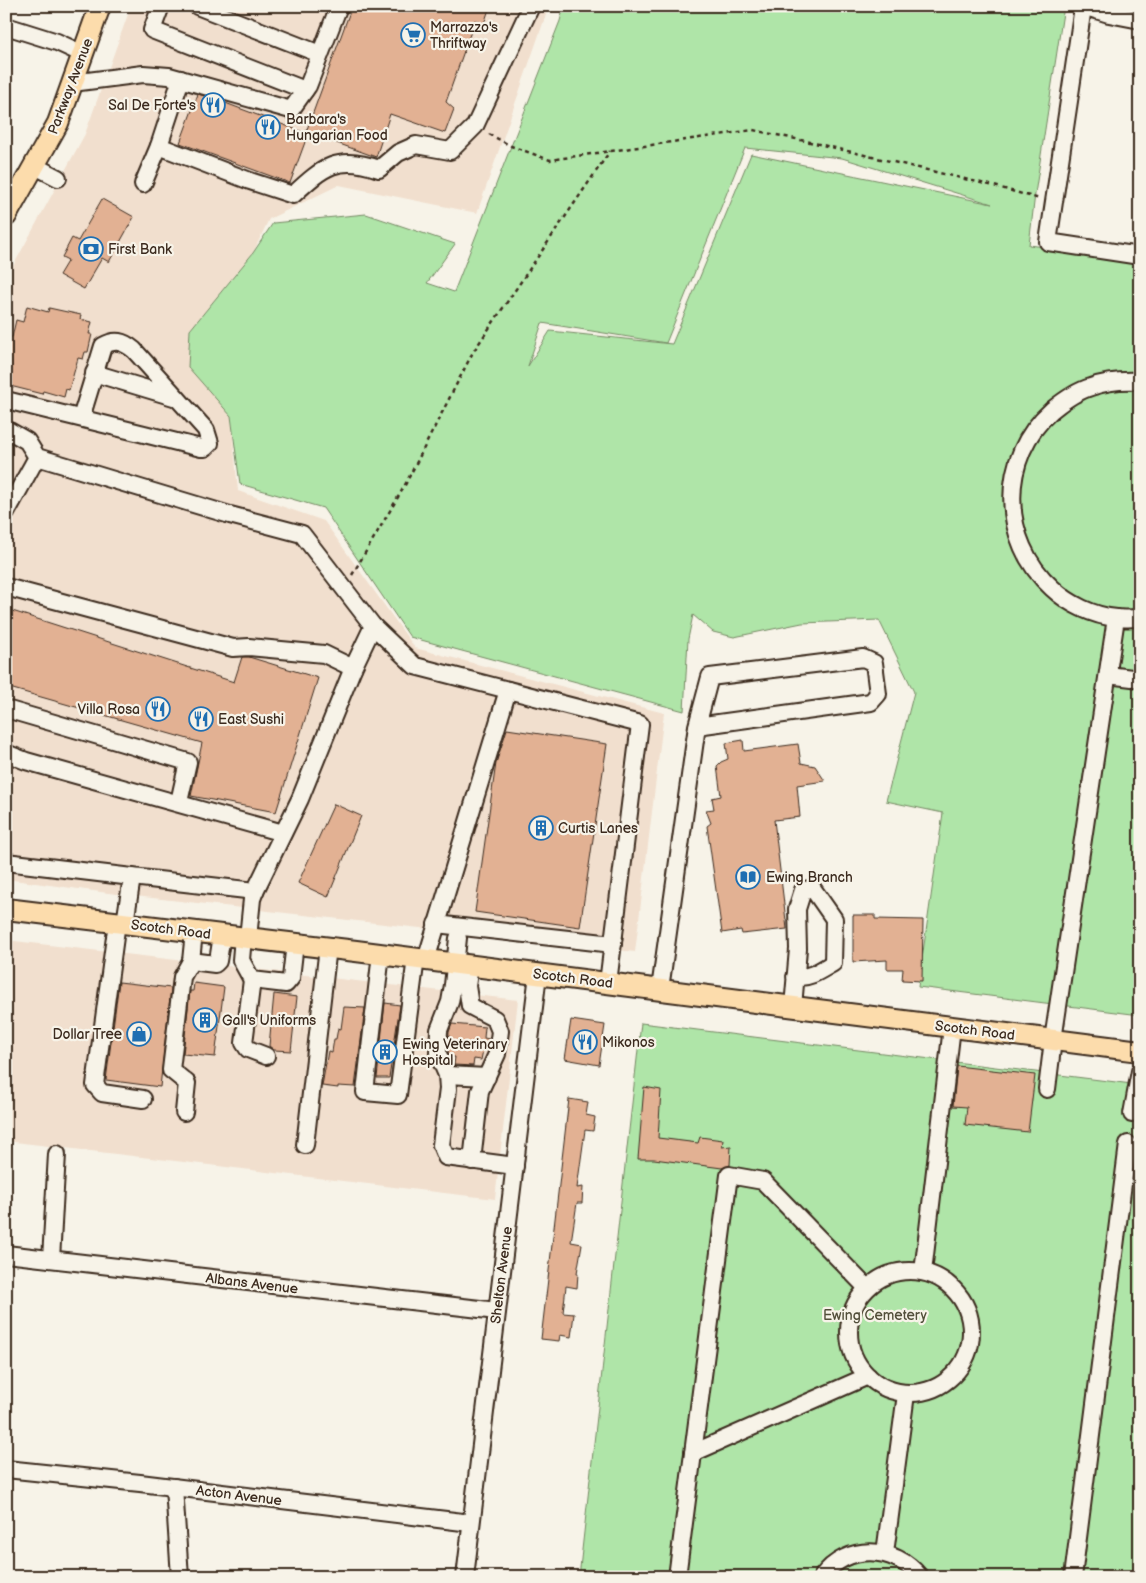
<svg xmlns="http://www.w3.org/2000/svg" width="1146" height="1583" font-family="'Balsamiq Sans',sans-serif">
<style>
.built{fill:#f1dfce}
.green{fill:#afe5a8;stroke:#758863;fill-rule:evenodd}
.building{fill:#e2b193;stroke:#3b2a1e}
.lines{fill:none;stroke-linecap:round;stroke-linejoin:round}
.minor-casing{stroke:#3b2a1e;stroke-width:20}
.major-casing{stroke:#3b2a1e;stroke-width:24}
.path{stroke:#3b2a1e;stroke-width:2.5;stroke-dasharray:4 4;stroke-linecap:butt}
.minor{stroke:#f7f3e8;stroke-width:16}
.major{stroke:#fcdcac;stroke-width:20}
.labels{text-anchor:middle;stroke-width:4.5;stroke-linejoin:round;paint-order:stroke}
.poi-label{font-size:14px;fill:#3b2a1e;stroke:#f7f3e8;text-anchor:start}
.street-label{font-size:14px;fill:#3b2a1e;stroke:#f7f3e8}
.park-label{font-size:14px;fill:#524f3a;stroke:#f7f3e8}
</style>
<rect width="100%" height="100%" fill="#f7f3e8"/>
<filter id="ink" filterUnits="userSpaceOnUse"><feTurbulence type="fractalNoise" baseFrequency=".02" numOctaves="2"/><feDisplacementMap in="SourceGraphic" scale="10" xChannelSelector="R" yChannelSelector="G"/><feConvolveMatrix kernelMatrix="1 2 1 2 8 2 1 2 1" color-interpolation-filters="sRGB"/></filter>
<g filter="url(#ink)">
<g class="built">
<polygon points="131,6 549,6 477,213 339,185 269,219 253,253 190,330 188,366 231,416 238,491 324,521 415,648 664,713 635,952 108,893 6,879 6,279 85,134"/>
<polygon points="6,940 518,1000 495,1199 6,1141"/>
</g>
<g class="green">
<path d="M564 6H1064L1035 194 1029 245 1140 259V1015L918 987 943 813 886 801 914 692 879 620 802 623 734 637 713 632 693 615 688 639 684 711 410 637 323 508 240 484 231 416 188 367 190 330 253 253 273 223 366 214 455 244 427 283 454 292 560 21ZM745 148 842 158 992 204 751 154 672 344 550 331 528 366 542 323 666 343Z"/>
<polygon points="641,1023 1140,1085 1140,1577 579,1577"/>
</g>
<g class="building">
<polygon points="352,6 490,6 484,24 475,20 446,102 454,109 445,133 390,114 376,157 306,132"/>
<polygon points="198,94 220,101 308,134 290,183 180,143"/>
<polygon points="102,199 134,217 109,262 102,258 84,289 59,275 68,260 62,257 72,238 78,241"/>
<polygon points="27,306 48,312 49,308 81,315 80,319 92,322 89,334 92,334 88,352 85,352 83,359 78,358 69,390 66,389 64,397 43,391 42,394 6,385 6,338 12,337 16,320 23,322"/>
<polygon points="6,609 234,682 242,657 249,657 318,678 276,812 191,796 202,743 6,687"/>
<polygon points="507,729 607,744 580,927 475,912 496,763"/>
<polygon points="743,740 744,751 798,744 801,763 815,766 825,781 797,785 800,817 774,820 787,929 742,934 741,930 722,933 707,826 711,823 706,810 714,809 712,798 721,796 717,766 721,762 728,759 726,743"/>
<polygon points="334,804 361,816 328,897 298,883"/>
<polygon points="853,915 875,915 875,919 923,920 922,981 902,980 903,969 887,969 887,960 853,962"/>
<polygon points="119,982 171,988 160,1087 106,1080"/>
<polygon points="194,983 224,987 215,1057 183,1054 190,991 193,991"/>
<polygon points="274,994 297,997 291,1051 274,1050 269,1046"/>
<polygon points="385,1003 400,1005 389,1078 377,1078"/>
<polygon points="344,1007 365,1008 355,1087 338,1086 338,1088 322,1086 328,1051 332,1052 334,1039 336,1039 338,1028 341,1029"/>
<polygon points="571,1020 605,1025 599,1065 565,1059"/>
<polygon points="452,1024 485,1027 484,1038 489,1039 487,1050 483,1050 481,1060 474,1059 473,1066 454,1065 455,1057 450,1057 448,1052 449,1032"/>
<polygon points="957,1066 1035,1075 1028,1132 965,1125 967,1107 953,1106"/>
<polygon points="644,1087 661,1090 658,1138 698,1143 700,1137 723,1140 722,1147 731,1146 730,1165 722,1168 654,1159 638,1159"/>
<polygon points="569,1099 588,1102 586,1115 595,1117 593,1131 585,1130 577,1188 583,1187 582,1203 577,1203 571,1242 582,1244 577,1273 578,1273 577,1288 566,1286 563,1313 574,1314 571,1337 560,1335 559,1341 541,1339"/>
</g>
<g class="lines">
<g class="minor-casing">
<g id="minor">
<polyline points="161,6 152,30 305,90"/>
<polyline points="197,6 320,54"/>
<polyline points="1083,6 1109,14 1140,20"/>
<polyline points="1083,7 1048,242 1140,256"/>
<polyline points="6,26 57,42 83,54"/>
<polyline points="72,83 143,74 169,76 291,110 308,86 339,6"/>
<path d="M159 146 250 181 293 195C323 167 338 154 379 169L398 153 416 145 450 151 475 126 531 6"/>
<polyline points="35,166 58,178"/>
<polyline points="143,184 159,146 181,79"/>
<polyline points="94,373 177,398"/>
<path d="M1140 381C1123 380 1107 381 1091 387 1077 391 1063 401 1052 410 998 457 1000 541 1052 588 1069 604 1093 616 1117 618 1124 619 1132 618 1140 618"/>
<path d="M6 400 201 448H205L210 443 206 430 134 350C123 341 115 339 103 346L81 418"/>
<polyline points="6,429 27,441 37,457 230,515 302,534 373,626 353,668 300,799 255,891"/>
<polyline points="6,513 37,457"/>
<polyline points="6,587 233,648 249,647 324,654 353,668"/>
<polyline points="373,626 415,666 640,724 608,983"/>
<polyline points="1108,675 1140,679"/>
<polyline points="6,709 188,762 179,802"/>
<polyline points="6,753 26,761 283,833"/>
<polyline points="6,862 132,877 125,923"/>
<polyline points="132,877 255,891 252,899 248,938"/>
<polyline points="117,922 95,1085 102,1093 143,1099"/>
<polyline points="436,924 613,944"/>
<polyline points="194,932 191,961 215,964 218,961 222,935"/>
<polyline points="243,937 241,960 252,980 286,984 291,978 295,943"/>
<polyline points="458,938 453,985 450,1002 439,1030 438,1054 447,1075 448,1089 441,1145 446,1157 515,1166"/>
<polyline points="381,954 365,1092 398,1095 416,958"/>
<polyline points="426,960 508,690"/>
<polyline points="470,965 467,986 470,1006 495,1019 500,1031 497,1054 480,1091 472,1161"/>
<polyline points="252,980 244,1043 248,1049 266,1056"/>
<polyline points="660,989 697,726 710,677 863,658 874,663 878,694 871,702 697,726"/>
<path d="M793 1007 798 949 797 909 803 890 813 889 834 919 833 963C821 970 809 979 795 977"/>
<polyline points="447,1075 487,1077"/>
<polyline points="1047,1089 1053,1040 1116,618"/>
<polyline points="184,1112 187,1083 171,1070 182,977 191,961"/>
<polyline points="1132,1114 1140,1071"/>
<polyline points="305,1145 328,947"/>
<polyline points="6,1254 497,1311"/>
<polyline points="51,1259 57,1154"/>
<circle cx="910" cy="1332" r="61"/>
<polyline points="923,1272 952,1027"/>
<polyline points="693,1453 868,1376"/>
<polyline points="6,1469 140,1483 471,1523"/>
<polyline points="174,1487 180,1577"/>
<polyline points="885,1553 906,1394"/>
<polyline points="465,1577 538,974"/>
<polyline points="677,1577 729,1175 763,1181 867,1288"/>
<path d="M822 1577C846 1543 895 1545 920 1577"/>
<polyline points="1073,1577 1128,1144"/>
</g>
</g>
<g class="major-casing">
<g id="major">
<polyline points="6,216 58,123 100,6"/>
<polyline points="6,909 356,951 1140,1051"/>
</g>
</g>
<g class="path">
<polyline points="489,134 511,146 550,160 753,130 810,142 994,186 1040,199"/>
<polyline points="352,575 404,487 473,352 610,151"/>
</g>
<use href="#minor" class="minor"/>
<use href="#major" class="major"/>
</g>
</g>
<defs>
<g id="supermarket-ring" transform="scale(1.25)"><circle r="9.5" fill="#f7f3e8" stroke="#1f6fb2" stroke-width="1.5"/><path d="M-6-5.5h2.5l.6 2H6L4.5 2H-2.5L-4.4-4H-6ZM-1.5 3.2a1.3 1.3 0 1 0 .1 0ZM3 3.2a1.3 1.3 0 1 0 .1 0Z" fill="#1f6fb2"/></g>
<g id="restaurant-ring" transform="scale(1.25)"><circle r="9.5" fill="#f7f3e8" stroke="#1f6fb2" stroke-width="1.5"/><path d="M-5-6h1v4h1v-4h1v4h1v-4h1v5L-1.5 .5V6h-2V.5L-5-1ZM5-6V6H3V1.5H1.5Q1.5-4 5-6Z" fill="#1f6fb2"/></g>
<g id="bank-ring" transform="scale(1.25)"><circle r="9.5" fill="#f7f3e8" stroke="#1f6fb2" stroke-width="1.5"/><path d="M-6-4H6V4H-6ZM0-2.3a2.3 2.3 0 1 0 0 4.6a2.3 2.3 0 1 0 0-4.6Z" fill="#1f6fb2"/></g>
<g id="building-ring" transform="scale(1.25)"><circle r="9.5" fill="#f7f3e8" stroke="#1f6fb2" stroke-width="1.5"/><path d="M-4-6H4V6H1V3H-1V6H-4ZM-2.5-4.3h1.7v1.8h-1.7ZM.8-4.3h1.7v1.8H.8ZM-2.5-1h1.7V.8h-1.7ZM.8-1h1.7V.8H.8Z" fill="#1f6fb2"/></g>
<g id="library-ring" transform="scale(1.25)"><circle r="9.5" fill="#f7f3e8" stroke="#1f6fb2" stroke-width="1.5"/><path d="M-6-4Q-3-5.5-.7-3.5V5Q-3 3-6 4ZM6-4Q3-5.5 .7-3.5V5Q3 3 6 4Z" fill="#1f6fb2"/></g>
<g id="shop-ring" transform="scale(1.25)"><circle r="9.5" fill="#f7f3e8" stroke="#1f6fb2" stroke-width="1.5"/><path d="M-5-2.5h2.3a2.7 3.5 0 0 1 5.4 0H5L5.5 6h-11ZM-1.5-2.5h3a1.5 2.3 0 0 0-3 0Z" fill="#1f6fb2"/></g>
</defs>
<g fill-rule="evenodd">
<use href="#supermarket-ring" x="413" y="35"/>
<use href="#restaurant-ring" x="213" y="105"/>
<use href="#restaurant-ring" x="268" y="127"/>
<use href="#bank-ring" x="91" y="249"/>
<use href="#restaurant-ring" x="158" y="709"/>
<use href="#restaurant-ring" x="201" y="719"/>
<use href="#building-ring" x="541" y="828"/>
<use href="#library-ring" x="748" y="877"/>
<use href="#building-ring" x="205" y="1020"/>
<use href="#shop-ring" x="139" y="1034"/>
<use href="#restaurant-ring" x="585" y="1042"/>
<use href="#building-ring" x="385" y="1052"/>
</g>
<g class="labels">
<g class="poi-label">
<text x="430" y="32">Marrazzo's<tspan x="430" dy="16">Thriftway</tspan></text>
<text x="196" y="110" text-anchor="end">Sal De Forte's</text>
<text x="286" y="124">Barbara's<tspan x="286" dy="16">Hungarian Food</tspan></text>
<text x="108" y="254">First Bank</text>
<text x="140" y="714" text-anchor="end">Villa Rosa</text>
<text x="218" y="724">East Sushi</text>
<text x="558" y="833">Curtis Lanes</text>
<text x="766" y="882">Ewing Branch</text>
<text x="222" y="1025">Gall's Uniforms</text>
<text x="122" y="1039" text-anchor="end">Dollar Tree</text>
<text x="602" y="1047">Mikonos</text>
<text x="402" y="1049">Ewing Veterinary<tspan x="402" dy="16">Hospital</tspan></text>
</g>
<g class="street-label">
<text transform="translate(70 86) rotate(-69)" y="5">Parkway Avenue</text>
<text transform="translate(171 929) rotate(7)" y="5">Scotch Road</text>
<text transform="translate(573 978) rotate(7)" y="5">Scotch Road</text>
<text transform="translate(975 1030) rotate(7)" y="5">Scotch Road</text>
<text transform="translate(501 1275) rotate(-83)" y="5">Shelton Avenue</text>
<text transform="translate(252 1283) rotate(7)" y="5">Albans Avenue</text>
<text transform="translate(239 1495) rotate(7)" y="5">Acton Avenue</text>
</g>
<g class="park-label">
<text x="875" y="1320">Ewing Cemetery</text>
</g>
</g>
<rect width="1146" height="1583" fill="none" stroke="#f7f3e8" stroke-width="25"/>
<rect x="12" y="12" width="1121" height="1558" fill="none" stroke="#3b2a1e" stroke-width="2" filter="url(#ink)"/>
</svg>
